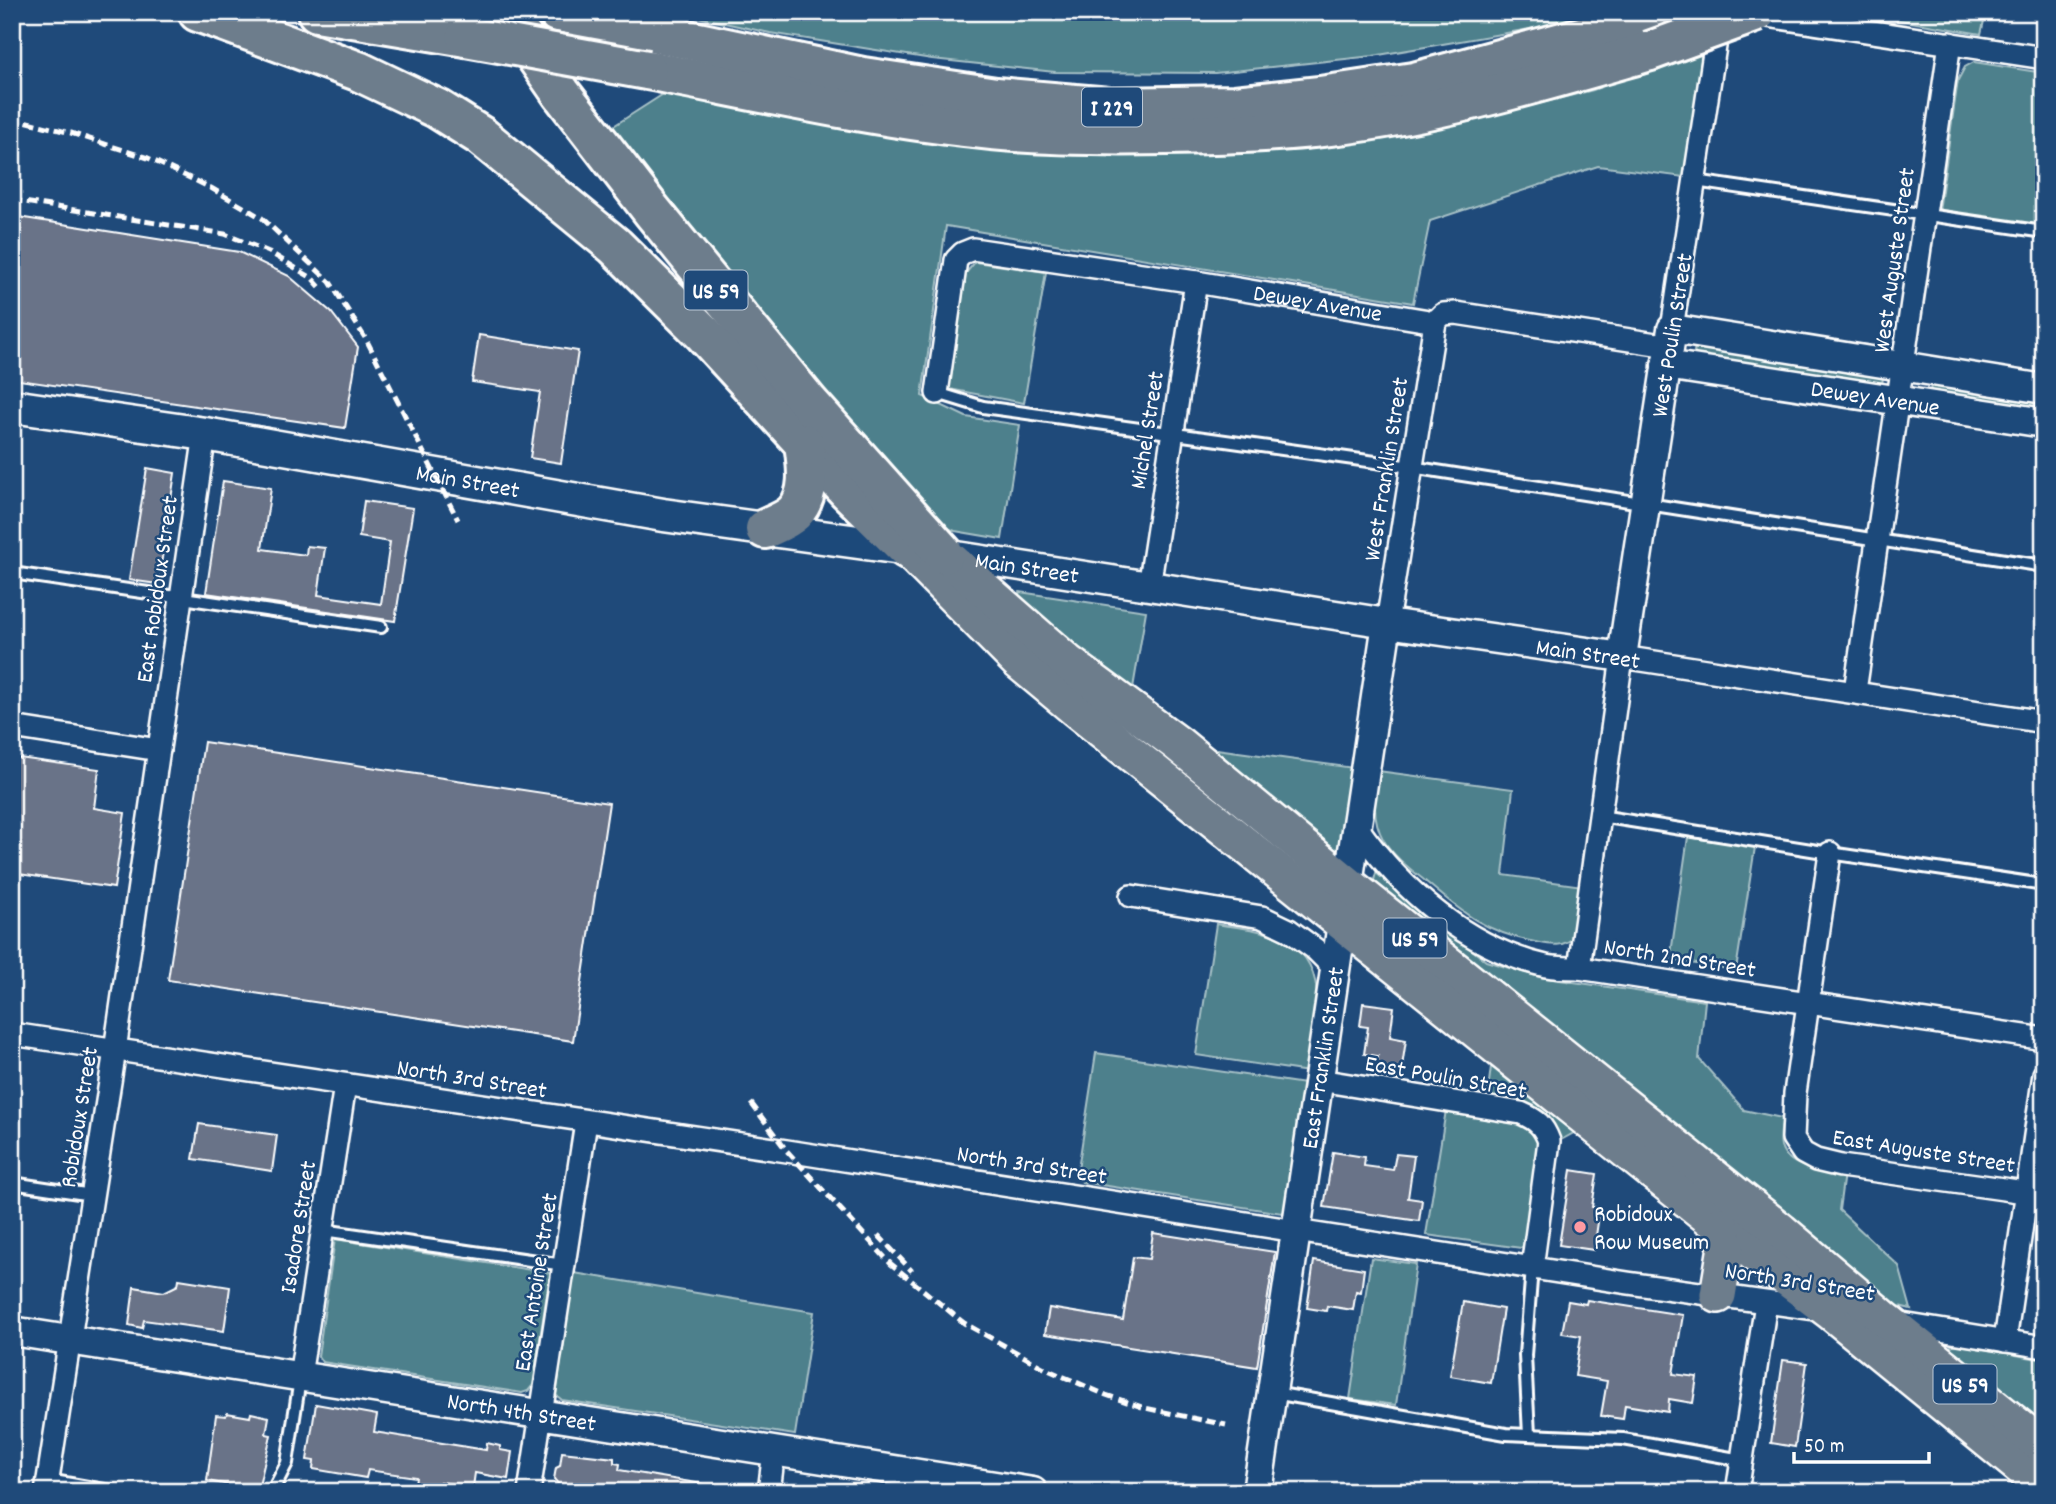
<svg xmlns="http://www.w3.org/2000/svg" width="2056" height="1504" font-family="Dekko,sans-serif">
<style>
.grass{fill:#4e808c;stroke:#a6c0c6;stroke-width:2}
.building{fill:#697388;stroke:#fff;stroke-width:2}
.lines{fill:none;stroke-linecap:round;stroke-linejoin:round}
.service-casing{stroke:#fff;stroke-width:16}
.minor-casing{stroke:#fff;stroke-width:26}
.tertiary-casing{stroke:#fff;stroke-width:33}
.secondary-casing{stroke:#fff;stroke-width:37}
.primary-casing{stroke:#fff;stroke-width:40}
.motorway-casing{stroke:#fff;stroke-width:44}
.service{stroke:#1f4a7a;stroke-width:10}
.minor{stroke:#1f4a7a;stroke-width:21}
.tertiary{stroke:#1f4a7a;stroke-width:28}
.secondary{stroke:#1f4a7a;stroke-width:32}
.primary{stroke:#6d7d8c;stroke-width:35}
.motorway{stroke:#6d7d8c;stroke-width:38}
.rail{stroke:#fff;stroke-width:5;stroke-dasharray:10 5;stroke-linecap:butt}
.motorway-bridge-casing{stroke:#fff;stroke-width:44;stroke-linecap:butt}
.motorway-bridge{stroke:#6d7d8c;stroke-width:38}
.poi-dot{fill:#ff9aa2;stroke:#1f4a7a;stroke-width:2.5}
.labels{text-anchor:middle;stroke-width:5;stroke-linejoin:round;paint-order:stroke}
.shield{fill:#1f4a7a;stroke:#bcc9d7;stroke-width:2}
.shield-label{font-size:23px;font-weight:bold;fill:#fff}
.street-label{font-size:24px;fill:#fff;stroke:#1f4a7a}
.poi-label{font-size:24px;fill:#fff;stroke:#1f4a7a;text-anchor:start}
</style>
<rect width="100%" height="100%" fill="#1f4a7a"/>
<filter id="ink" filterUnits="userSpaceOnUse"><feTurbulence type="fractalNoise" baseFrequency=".0143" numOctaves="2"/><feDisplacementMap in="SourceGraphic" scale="14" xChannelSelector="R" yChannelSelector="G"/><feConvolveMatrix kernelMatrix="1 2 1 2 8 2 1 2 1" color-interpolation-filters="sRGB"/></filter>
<g filter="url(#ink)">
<g class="grass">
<polygon points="675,12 1596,12 1553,25 1373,56 1215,73 1055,72 932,59 770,33"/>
<polygon points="1853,12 1986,12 1981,34"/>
<polygon points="1703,47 1684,177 1598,166 1430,221 1413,303 946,226 922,396 966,417 1020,425 1002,539 955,531 941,525 702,255 612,127 665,93 1090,154 1177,155 1263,151 1362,140 1459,124 1593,90"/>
<polygon points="1974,62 2044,73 2042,226 1939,211 1958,80 1965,67"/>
<polygon points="975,262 1046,272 1024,403 949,389 966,273"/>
<polygon points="1695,346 1880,374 1883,378 1882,384 1878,386 1698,358 1694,352"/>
<polygon points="1931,383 2044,398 2044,413 1930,393"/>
<polygon points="1020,592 1146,611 1132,694 1017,597"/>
<polygon points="1202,747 1354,768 1342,850 1336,857"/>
<path d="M1378 771 1513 789 1503 875 1583 886 1575 937C1562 948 1551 945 1535 942 1484 932 1463 913 1424 880 1409 868 1393 856 1383 839 1371 817 1375 795 1378 771Z"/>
<polygon points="1688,837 1755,847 1736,970 1670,960"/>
<path d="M1376 873 1486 961 1539 977 1705 1001 1699 1059 1744 1110 1782 1118C1782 1126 1779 1138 1781 1146 1789 1171 1824 1170 1844 1173L1839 1210 1899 1266 1911 1309 1895 1305 1879 1292 1372 887Z"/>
<path d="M1216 924C1233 927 1252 928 1269 934 1336 954 1316 1021 1309 1072L1196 1055Z"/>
<polygon points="1096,1053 1305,1084 1287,1209 1282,1213 1082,1182 1077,1176"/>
<path d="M1492 1059 1579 1130 1561 1140C1541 1103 1525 1108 1487 1098Z"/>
<polygon points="1446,1110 1521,1123 1535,1130 1540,1144 1527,1242 1521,1248 1426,1235"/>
<polygon points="335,1239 550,1273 533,1385 528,1391 522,1393 322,1362 318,1356"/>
<polygon points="1371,1258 1416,1264 1396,1405 1350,1399"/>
<polygon points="574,1273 814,1312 795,1435 562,1400 556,1395"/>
<polygon points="1955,1344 2044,1360 2044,1431 1952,1355 1949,1347"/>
</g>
<g class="building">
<polygon points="12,216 239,252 289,276 331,312 358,347 345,428 12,379"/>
<polygon points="479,335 578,351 561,463 530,458 540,392 472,382"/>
<polygon points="147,468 175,473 158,584 129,580"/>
<polygon points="223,481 271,488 262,549 306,555 307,546 325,548 318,595 381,604 390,542 359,537 364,501 413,508 395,621 206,593"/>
<polygon points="204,742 609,803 573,1041 168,980"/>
<polygon points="12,757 99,769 94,808 125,813 114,888 12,873"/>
<polygon points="1363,1003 1394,1007 1390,1037 1406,1040 1400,1080 1375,1076 1378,1056 1364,1054 1368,1027 1360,1026"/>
<polygon points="199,1124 277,1135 272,1171 193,1159"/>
<polygon points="1333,1152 1365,1157 1364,1166 1393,1170 1396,1154 1414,1156 1408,1198 1422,1200 1419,1221 1324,1207"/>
<polygon points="1571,1170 1597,1174 1592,1207 1600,1208 1594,1250 1559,1245"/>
<polygon points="1153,1233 1275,1252 1257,1367 1045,1334 1049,1308 1123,1320 1133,1257 1149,1259"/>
<polygon points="1314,1261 1364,1269 1361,1292 1356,1291 1353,1310 1327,1306 1326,1311 1307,1308"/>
<polygon points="179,1279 230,1287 224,1331 144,1320 142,1328 129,1325 134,1287 164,1292 178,1285"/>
<polygon points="1587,1300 1683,1315 1673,1374 1697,1377 1693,1403 1669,1399 1668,1412 1625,1405 1623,1419 1601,1416 1607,1381 1575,1376 1581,1336 1562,1333 1568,1301 1586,1304"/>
<polygon points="1463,1302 1503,1309 1491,1383 1450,1376"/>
<polygon points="1783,1360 1807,1363 1795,1447 1771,1443"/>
<polygon points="316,1404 377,1415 374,1432 486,1450 487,1443 500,1446 500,1450 512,1452 508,1479 475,1473 473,1487 440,1482 439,1488 415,1484 416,1477 368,1470 366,1478 313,1469 314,1461 307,1460"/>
<polygon points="227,1413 250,1417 251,1413 269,1417 266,1434 271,1435 258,1490 207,1481 216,1415 226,1416"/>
<polygon points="562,1452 614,1458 614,1463 620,1464 619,1470 703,1484 703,1492 565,1492 554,1479 556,1468 560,1466"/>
</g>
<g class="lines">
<g class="service-casing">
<g id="service">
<polyline points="1695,181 2044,232"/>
<polyline points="937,393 983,407 1411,467 2044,566"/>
<polyline points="12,573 381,627"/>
<polyline points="1600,816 1830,853 2044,885"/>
<polyline points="12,1183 92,1195"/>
<polyline points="323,1230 564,1265"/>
<polyline points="1274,1393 1506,1434 1623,1439 1742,1460"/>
<polyline points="1529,1435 1525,1355 1532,1268"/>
<polyline points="48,1480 116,1492"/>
<polyline points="272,1492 287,1463 300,1379"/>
</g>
</g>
<g class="minor-casing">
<g id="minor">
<polyline points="1747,13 2044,58"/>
<polyline points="1672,329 1719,20"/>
<path id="s1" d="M937 393 956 260 963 253 973 249 1196 282 1435 322 1443 314 1456 313 1669 346"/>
<polyline points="1149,587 1196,282"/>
<polyline points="1387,623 1435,322"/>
<polyline points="1855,691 1950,43"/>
<polyline points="12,727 159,750"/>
<path d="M1357 827C1402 891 1469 949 1546 966 1557 968 1568 968 1579 968L2044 1039"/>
<polyline points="1830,853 1795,1093 1793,1138 1803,1153 1816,1160 1841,1166 2025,1192"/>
<polyline points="1131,896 1262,917 1289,930 1315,949 1335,969"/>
<polyline points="1579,968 1622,657 2044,722"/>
<polyline points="12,1034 787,1151 1628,1283 1823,1310"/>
<path d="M1319 1080 1521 1113C1537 1120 1543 1125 1549 1141L1532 1268"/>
<polyline points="1896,1323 2044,1347"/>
<polyline points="2005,1341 2044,1074"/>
<polyline points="300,1376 345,1085"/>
<polyline points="46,1492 115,1050 205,434"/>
<polyline points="529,1492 586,1122"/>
<polyline points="769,1492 774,1451"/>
<polyline points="1737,1492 1766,1303"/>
</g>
</g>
<g class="tertiary-casing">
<g id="tertiary">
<path id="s2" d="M1666 365 2044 423"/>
<path id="s3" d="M944 554 1387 623 1622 657 1672 329 2044 389"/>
<path id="s4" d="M12 1331 1033 1492"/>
<path id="s5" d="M1257 1492 1387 623"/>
</g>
</g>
<g class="secondary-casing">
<g id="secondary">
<path id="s6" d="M12 406 205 434 663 515 916 550"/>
</g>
</g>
<g class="primary-casing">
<g id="primary">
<polyline points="907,549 1017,660 1077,710 1760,1258 1830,1311 2044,1486"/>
<polyline points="944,554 1067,662 1178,744 1349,885 1781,1231 1887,1321 2044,1447"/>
<polyline points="1718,1295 1726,1247 1720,1225"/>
</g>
</g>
<g class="motorway-casing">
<g id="motorway">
<polyline points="198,12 358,71 438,109 481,136 615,246 703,333 848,491 907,549"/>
<polyline points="317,12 466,37"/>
<polyline points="505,12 561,93 652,211 809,403 944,554"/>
<polyline points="557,12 863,77 996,97 1110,107 1235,105 1320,96 1414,82 1618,27 1659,12"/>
<path d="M647 70C761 92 876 119 992 130 1049 136 1108 136 1166 135 1221 134 1276 133 1331 126 1440 113 1545 81 1650 51"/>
<path d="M765 529C773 525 787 520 794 513 812 495 807 465 804 443"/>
</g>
</g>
<use href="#service" class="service"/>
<use href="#minor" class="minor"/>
<use href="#tertiary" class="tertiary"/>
<use href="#secondary" class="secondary"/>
<use href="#primary" class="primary"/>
<use href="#motorway" class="motorway"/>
<g class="rail">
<polyline points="12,118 71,133 148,158 211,188 262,218 330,282 367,341 458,520"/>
<polyline points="12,200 225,234 269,252 312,278 321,288"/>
<polyline points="751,1103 787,1151 891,1264 964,1323 1048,1370 1106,1395 1145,1408 1226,1425"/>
<polyline points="878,1235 912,1271"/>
</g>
<g class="motorway-bridge-casing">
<g id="motorway-bridge">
<polyline points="466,37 647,70"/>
<polyline points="1650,51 1757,12"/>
</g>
</g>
<use href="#motorway-bridge" class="motorway-bridge"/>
</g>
</g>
<circle class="poi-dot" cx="1580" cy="1227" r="7"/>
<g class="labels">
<g class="shield">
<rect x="1082" y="87.5" width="60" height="39" rx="5"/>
<rect x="684.5" y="270.5" width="63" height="39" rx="5"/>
<rect x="1383.5" y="918.5" width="63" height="39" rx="5"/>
<rect x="1933.5" y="1364.5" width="63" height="39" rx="5"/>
</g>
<g class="shield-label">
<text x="1112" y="115">I 229</text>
<text x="716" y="298">US 59</text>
<text x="1415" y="946">US 59</text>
<text x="1965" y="1392">US 59</text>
</g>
<g class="street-label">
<text transform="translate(1893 260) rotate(-82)" y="8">West Auguste Street</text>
<text dy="8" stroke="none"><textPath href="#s1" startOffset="504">Dewey Avenue</textPath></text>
<text transform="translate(1671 335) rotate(-81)" y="8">West Poulin Street</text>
<text dy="8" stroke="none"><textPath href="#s2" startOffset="212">Dewey Avenue</textPath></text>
<text transform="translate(1146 430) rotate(-81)" y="8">Michel Street</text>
<text transform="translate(1385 469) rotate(-81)" y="8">West Franklin Street</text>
<text dy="8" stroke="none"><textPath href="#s6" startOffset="462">Main Street</textPath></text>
<text dy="8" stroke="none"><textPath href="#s3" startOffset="84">Main Street</textPath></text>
<text transform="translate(156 589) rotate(-82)" y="8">East Robidoux Street</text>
<text transform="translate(1588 653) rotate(8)" y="8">Main Street</text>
<text transform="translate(1680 957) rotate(9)" y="8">North 2nd Street</text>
<text dy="8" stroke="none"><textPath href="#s5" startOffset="439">East Franklin Street</textPath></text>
<text transform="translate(1446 1076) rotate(10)" y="8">East Poulin Street</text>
<text transform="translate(472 1078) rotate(9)" y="8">North 3rd Street</text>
<text transform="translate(78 1117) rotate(-81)" y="8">Robidoux Street</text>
<text transform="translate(1924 1150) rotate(9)" y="8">East Auguste Street</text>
<text transform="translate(1032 1164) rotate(9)" y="8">North 3rd Street</text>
<text transform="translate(297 1227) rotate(-81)" y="8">Isadore Street</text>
<text transform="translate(1800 1281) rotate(9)" y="8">North 3rd Street</text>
<text transform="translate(535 1282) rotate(-81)" y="8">East Antoine Street</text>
<text dy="8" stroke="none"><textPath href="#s4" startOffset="516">North 4th Street</textPath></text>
</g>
<g class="poi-label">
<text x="1594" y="1221">Robidoux<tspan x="1594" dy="28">Row Museum</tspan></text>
</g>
</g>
<rect width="2056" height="1504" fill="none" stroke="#1f4a7a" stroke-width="42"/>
<rect x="21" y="21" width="2014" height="1462" fill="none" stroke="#fff" stroke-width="2.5" filter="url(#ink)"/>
<path d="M1794 1452v10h135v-10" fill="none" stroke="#ffffff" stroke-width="3.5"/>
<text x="1804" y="1452" font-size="21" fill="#ffffff" stroke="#1f4a7a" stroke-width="5" paint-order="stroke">50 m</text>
</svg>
